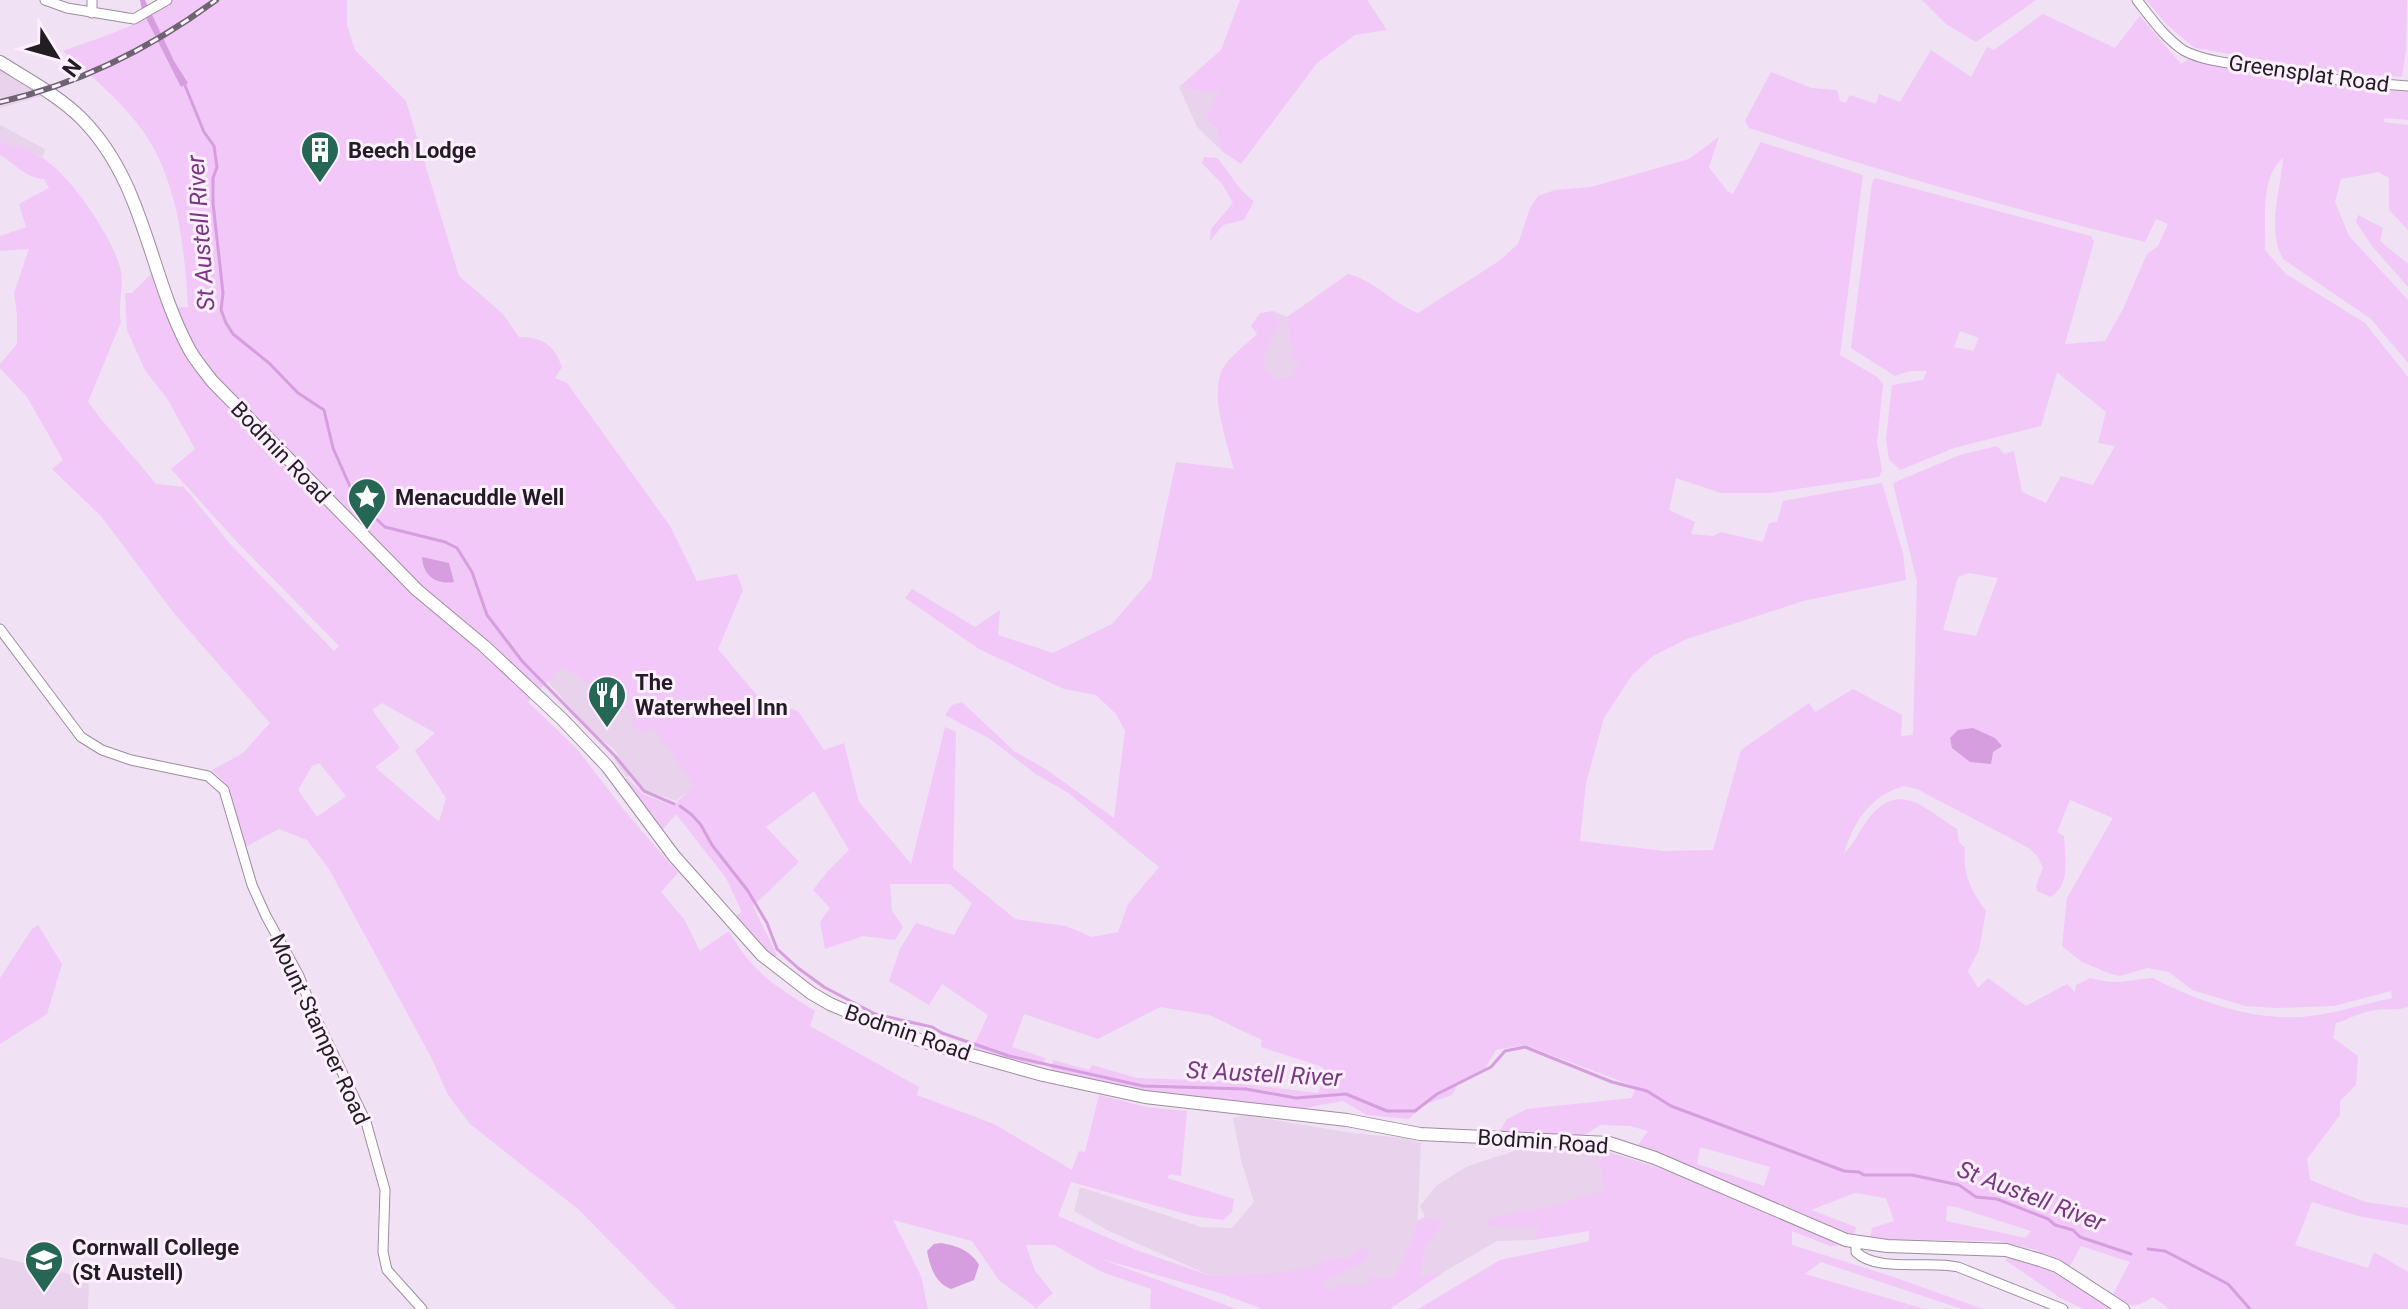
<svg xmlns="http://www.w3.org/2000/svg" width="2408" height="1309" font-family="Roboto,sans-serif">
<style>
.built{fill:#e9d3ec}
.green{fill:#f1c8f7;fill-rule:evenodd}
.water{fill:#d69edf}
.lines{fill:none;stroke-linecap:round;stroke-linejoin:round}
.stream{stroke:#d69edf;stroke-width:3}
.minor-casing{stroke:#9d8d9f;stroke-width:11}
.major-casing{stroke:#9d8d9f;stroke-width:14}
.minor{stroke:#fff;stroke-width:9}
.major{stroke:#fff;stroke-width:12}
.rail-casing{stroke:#6d646f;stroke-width:6}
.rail{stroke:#fdefff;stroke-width:3;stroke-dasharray:9;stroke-linecap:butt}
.labels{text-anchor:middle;stroke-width:6;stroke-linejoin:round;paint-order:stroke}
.street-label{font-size:22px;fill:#221c23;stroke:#fdefff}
.poi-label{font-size:22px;font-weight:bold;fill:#221c23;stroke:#fdefff;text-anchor:start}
.water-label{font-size:24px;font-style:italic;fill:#793784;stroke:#fdefff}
</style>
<rect width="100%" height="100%" fill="#f1e1f4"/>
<g class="built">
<polygon points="0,66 24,80 42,96 0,108"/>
<polygon points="1179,87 1201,92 1219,91 1215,126 1222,151 1197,127"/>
<polygon points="0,125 45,149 43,157 0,142"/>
<polygon points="1273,311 1287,317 1292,356 1298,367 1294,376 1275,379 1265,368 1264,353 1279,326"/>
<polygon points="562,665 630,711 632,722 638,728 653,728 695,786 676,801 645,790 631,774 627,778 614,759 618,755 615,750 593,733 547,681"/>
<polygon points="1244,1115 1352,1133 1405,1138 1421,1143 1417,1232 1392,1284 1333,1302 1273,1273 1211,1276 1107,1230 1074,1211 1080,1187 1202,1227 1232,1228 1254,1202 1241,1160 1233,1118"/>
<polygon points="1539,1143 1596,1148 1604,1190 1540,1227 1533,1240 1497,1241 1444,1272 1420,1276 1426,1244 1443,1223 1425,1217 1420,1206 1437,1185 1468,1166"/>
<polygon points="0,1257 89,1279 88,1309 0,1309"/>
</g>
<g class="green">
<path d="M173 0H347V25L355 50 406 101 459 276 503 314 519 337C543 337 554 345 562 367L555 378 567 383 670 526 697 581 737 574 743 590 718 649 759 698 798 711 824 750 844 743 859 802 911 864 945 727 956 732 953 868 1015 919 1066 926 1092 937 1118 932 1128 904 1159 867 1067 792 1037 775 990 739 945 715 952 705 962 702 1014 751 1047 770 1114 818 1125 731 1116 714 1096 695 1064 689 979 649 905 598 912 589 975 627 1000 610 998 635 1053 653 1112 624 1151 579 1176 462 1234 469C1227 443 1210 397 1222 370 1228 358 1247 344 1257 334L1251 326 1260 313 1273 311 1280 325 1264 353 1265 368 1275 379 1293 376 1298 367 1292 357 1287 317 1348 274C1374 280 1392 303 1418 313L1499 261 1518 244 1530 208 1538 196 1555 190 1591 187 1689 159 1719 137 1709 167 1727 191 1733 194 1761 142 1863 175 1840 355 1877 377 1883 384 1877 443 1882 470 1879 477 1769 493H1721L1676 478 1669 510 1695 522 1691 534 1713 536 1721 532 1763 542 1769 523 1777 522 1783 501 1882 483 1903 553 1906 580 1803 601 1687 639 1653 656 1632 675 1604 718 1586 783 1580 841 1664 851 1713 850 1741 750 1809 703 1815 712 1853 689 1902 715 1901 736 1913 735 1917 582 1893 483 1960 455 1997 446 2004 454 2014 451 2022 492 2046 503 2061 476 2093 485 2115 446 2098 443 2106 412 2057 372 2041 426 1954 448 1900 470 1889 459 1886 439 1892 385 1923 380 1927 371H1910L1895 376 1851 348 1872 183 1875 178 2091 236 2094 242 2065 344 2105 341 2123 309 2147 254 2158 246 2168 224 2156 219 2145 242C2011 209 1880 171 1749 128L1745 121 1771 72 1811 88 1837 90 1840 101 1846 103 1850 95 1876 104 1879 94 1900 102 1931 50 1971 77 1987 47 1994 50 2043 14 2115 48 2140 16 2181 64 2189 59 2288 81 2408 92V120L2385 118 2383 122 2408 125V230L2389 210V178L2378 172 2341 179 2335 202 2349 236 2408 300V363L2371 319 2283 259C2266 228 2281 190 2283 158 2260 177 2266 221 2265 250L2286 274 2365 323 2408 377V1007C2396 1011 2386 1008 2375 1010 2361 1012 2349 1019 2336 1023L2333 1038 2358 1056 2356 1085 2340 1101V1115L2307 1159 2310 1180 2365 1202 2408 1208V1225L2358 1216 2312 1202 2295 1245 2368 1268 2374 1252 2408 1272V1309H2169L2153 1297C2132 1309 2132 1308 2113 1294L2130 1262 2081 1246 2069 1268 2036 1250 1998 1241 1870 1239 1872 1228 1894 1221 1886 1198 1855 1193 1811 1210 1856 1227 1855 1233 1848 1234 1635 1149 1648 1131 1630 1126 1600 1125 1583 1136 1500 1131 1507 1119 1527 1109 1632 1098 1636 1087 1525 1045 1496 1050 1484 1070 1459 1082 1452 1095 1423 1105 1409 1119 1367 1115 1343 1101 1300 1109 1158 1095 1051 1070 1053 1060 1089 1070 1092 1065 1137 1078 1216 1081 1318 1093 1324 1079 1323 1067 1261 1047 1262 1040 1209 1015 1160 1007 1098 1039 1024 1014 1012 1047 1045 1058 1044 1064 1038 1065 971 1052 988 1015 942 984 929 1005 889 981 900 949 916 923 954 935 972 903 950 884H890L892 911 903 927 895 940 863 936 825 949 820 922 830 908 813 890 828 871 849 850 814 791 766 827 799 862 753 906 777 955 770 962 731 919 742 912 726 878 676 814 658 835 616 781 627 778 643 794 673 806 694 786 653 728 645 733 638 728 634 731 630 711 562 666 528 702 577 749 624 810 678 873 661 892 684 919 700 951 729 931C752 973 776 986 815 1011L810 1026 919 1087 917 1095 994 1124 1072 1170 1079 1151 1085 1152 1099 1095 1146 1107 1187 1111 1181 1176 1170 1174 1167 1178 1234 1199 1232 1212 1223 1220 1193 1216 1071 1182 1058 1216 1136 1250 1211 1276 1274 1273 1305 1269 1335 1258H1348L1365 1246 1370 1255 1364 1262 1322 1282 1324 1289 1333 1290 1339 1285 1368 1284 1372 1278H1394L1416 1232 1417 1221 1425 1217 1444 1223 1426 1244 1420 1276 1444 1272 1390 1309H1262L1220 1293 1098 1258 1237 1309H1150L1151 1289 1102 1272 1054 1245H1026L1035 1271 1053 1293 1036 1308 999 1280 972 1241 893 1220 921 1276 928 1309H677L578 1209 470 1124 448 1095 431 1057 329 869 307 840 279 829 245 847 229 787 212 770 243 753 270 723 173 612 101 516 52 469 63 460 27 397 0 368V364L17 344V315L14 293 29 249 0 251V236L26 227 19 204 49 188 44 179C25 178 16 164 0 155V142C13 145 29 150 41 157 69 173 111 235 120 267 125 284 117 305 121 322L88 402C109 431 134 456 156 484L184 487 232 546 334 651 339 646 237 542 171 469 195 449 168 400 145 370 127 330 125 293H132L158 267 172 308 188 307C185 254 179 193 152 145 131 108 94 79 63 51 101 37 142 26 173 0ZM1960 331 1979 338 1973 351 1954 347ZM1969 573 1998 578 1976 636 1943 630 1958 577ZM382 703 435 733 415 751 446 798 439 822 375 767 400 748 372 710ZM319 763 346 796 317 817 298 790 312 766ZM1904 786 1917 789 2029 848 2038 857 2043 868 2036 886 2037 891 2051 897C2071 884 2065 857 2064 836L2057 832 2070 800 2113 818 2067 898 2062 946 2082 962 2111 974 2120 976 2147 968 2169 972 2192 990 2245 1006 2276 1008 2334 1006 2391 991 2392 998C2363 1004 2331 1015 2301 1017 2250 1020 2197 1001 2153 978 2124 980 2121 986 2090 978L2076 985 2075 992 2067 984 2026 1006 1988 978 1978 988 1968 971 1979 950 1986 911C1970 890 1963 875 1965 848L1959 842 1957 829C1923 808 1898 778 1866 822 1859 832 1853 846 1844 853 1854 821 1871 795 1904 786ZM1700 1147 1770 1167 1764 1186 1697 1164ZM1947 1206 1956 1207 2031 1231 2026 1238 1946 1221Z"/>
<polygon points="1240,0 1367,0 1387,30 1355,35 1317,63 1241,164 1222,151 1215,126 1206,119 1219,92 1201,92 1179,87 1221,50"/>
<polygon points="1922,0 2036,0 1976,42 1946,24"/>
<polygon points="2146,0 2407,0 2406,49 2402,77 2334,72 2195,48 2167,25"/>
<path d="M1204 157 1217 158C1231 173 1237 190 1254 201L1244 220 1223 225 1210 241 1211 229 1233 203 1223 185 1202 163Z"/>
<polygon points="2358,215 2383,228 2380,241 2408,264 2408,287 2372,246 2356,222"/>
<polygon points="38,925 62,964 47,1014 0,1044 0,978 32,929"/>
<polygon points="1596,1148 1662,1169 1846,1245 1830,1246 1792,1231 1792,1245 1888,1275 1983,1309 1962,1309 1821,1262 1805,1274 1925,1309 1418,1309 1500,1260 1589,1241 1589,1231 1533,1240 1539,1227 1485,1226 1489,1218 1545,1208 1604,1190"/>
<polygon points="2011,1258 2051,1270 2114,1309 2084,1309 2059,1297 2005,1260"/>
</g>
<g class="water">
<polygon points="140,0 145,0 174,61 188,83 181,87 142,10"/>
<path d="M422 557 449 563 454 582C435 585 423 575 422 557Z"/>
<polygon points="1973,728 1995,738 2002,746 1993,752 1991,764 1970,762 1952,748 1950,738 1958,730"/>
<path d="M941 1243C957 1246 970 1250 979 1265L974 1280 951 1289C935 1283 930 1267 927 1251L934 1244Z"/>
</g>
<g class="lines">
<g class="stream">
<polyline points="184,83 204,132 214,146 217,167 213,178 213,203 223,293 221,310 226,323 233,334 269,363 298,393 324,410 333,448 356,500 385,527 445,542 457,548 472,572 487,615 522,661 615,756 644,791 674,804"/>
<polyline points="680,806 692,815 701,825 712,845 748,891 767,923 777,949 798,968 824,987 875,1014 932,1027 942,1033 1009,1056 1143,1086 1246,1089 1296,1098 1346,1094 1387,1111 1415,1111 1437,1094 1491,1067 1505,1051 1525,1047 1612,1082 1647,1091 1671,1106 1844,1171 1859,1172 1864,1175 1912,1175 1959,1185 1976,1197 1997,1199 2048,1219 2055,1225 2073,1230 2080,1237 2131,1254"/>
<polyline points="2148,1249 2165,1251 2228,1284 2250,1309"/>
</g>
<g class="minor-casing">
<g id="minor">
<polyline points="45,0 67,8 134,19 167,0"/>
<polyline points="92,0 92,13"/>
<path d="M2137 0C2151 18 2164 37 2183 50 2198 59 2219 61 2236 65 2293 76 2350 82 2408 86"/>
<polyline points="0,629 81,737 102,750 131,760 208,776 224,790 252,885 266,916 299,976 315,1016 366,1122 385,1190 383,1252 387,1270 422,1309"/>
<path d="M1856 1243V1252C1877 1273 1929 1260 1958 1267L2063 1309"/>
</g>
</g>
<g class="major-casing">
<path id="major" d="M0 62C27 79 59 96 81 118 144 181 148 270 187 345 193 358 203 369 212 381L417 590 484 646 562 719 607 766 674 856 762 955 811 993 830 1004 891 1030 928 1043 1043 1075 1145 1097 1347 1120 1420 1134 1609 1143 1655 1158 1846 1240 1887 1246 2006 1250 2040 1260 2057 1266 2123 1309"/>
</g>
<use href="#minor" class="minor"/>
<use href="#major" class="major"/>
<g class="rail-casing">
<path id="rail" d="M0 102C79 84 151 48 216 0"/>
</g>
<use href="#rail" class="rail"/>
</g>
<defs>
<g id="building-pin" transform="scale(2)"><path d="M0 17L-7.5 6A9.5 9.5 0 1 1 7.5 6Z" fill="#256654" stroke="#fdefff"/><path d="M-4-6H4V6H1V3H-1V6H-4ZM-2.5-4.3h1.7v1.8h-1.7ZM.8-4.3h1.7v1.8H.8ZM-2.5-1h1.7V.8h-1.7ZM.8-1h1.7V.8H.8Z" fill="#fff"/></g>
<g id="sight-pin" transform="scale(2)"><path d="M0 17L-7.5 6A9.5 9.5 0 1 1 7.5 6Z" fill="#256654" stroke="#fdefff"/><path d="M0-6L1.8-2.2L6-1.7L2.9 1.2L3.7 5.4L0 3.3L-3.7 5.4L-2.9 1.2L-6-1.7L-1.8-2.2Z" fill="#fff"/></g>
<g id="restaurant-pin" transform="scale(2)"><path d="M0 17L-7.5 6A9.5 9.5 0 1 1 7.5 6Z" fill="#256654" stroke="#fdefff"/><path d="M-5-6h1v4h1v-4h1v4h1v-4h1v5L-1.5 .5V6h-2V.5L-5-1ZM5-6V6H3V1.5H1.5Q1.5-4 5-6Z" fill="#fff"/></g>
<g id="university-pin" transform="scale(2)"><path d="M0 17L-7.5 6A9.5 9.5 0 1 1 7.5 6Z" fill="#256654" stroke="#fdefff"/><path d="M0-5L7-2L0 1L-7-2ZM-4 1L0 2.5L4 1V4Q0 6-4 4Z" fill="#fff"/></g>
</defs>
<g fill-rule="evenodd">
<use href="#building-pin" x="320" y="150"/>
<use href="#sight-pin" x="367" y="497"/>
<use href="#restaurant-pin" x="607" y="695"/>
<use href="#university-pin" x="44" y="1260"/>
</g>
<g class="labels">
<g class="street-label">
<text transform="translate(2309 73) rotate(8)" y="8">Greensplat Road</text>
<text transform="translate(281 452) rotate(46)" y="8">Bodmin Road</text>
<text transform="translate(320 1029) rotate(65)" y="8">Mount Stamper Road</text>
<text transform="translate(908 1032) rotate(19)" y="8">Bodmin Road</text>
<text transform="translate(1543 1141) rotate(4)" y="8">Bodmin Road</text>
</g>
<g class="poi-label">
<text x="348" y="158">Beech Lodge</text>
<text x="395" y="505">Menacuddle Well</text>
<text x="635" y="690">The<tspan x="635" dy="25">Waterwheel Inn</tspan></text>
<text x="72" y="1255">Cornwall College<tspan x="72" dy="25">(St Austell)</tspan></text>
</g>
<g class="water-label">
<text transform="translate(201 233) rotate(-94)" y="8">St Austell River</text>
<text transform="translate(1264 1074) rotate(3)" y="8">St Austell River</text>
<text transform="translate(2031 1196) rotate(21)" y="8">St Austell River</text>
</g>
</g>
<g transform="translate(56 56) rotate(127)" stroke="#fdefff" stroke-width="6" paint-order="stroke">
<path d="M0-6L14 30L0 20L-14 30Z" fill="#221c23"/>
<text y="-12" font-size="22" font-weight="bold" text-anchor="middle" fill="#221c23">N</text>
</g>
</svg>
